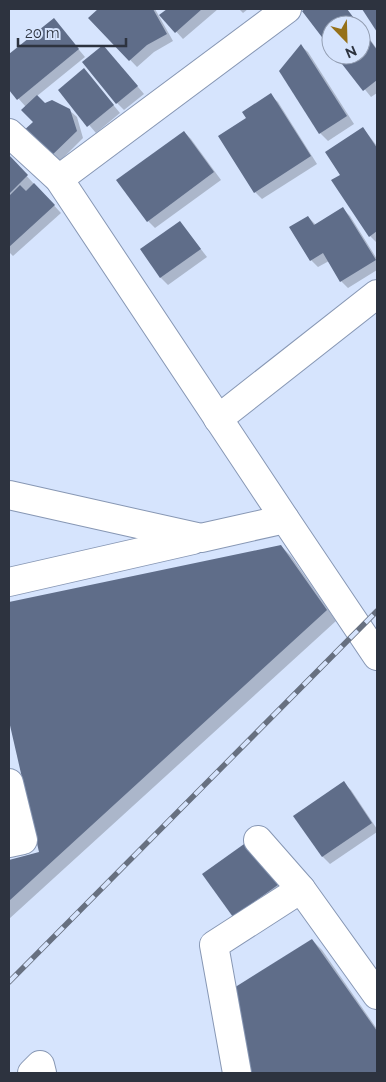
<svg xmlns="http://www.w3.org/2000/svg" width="386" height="1082" font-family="Raleway,sans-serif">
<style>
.shadow{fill:#0003}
.building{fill:#5f6d89}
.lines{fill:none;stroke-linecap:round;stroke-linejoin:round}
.minor-casing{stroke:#8797b4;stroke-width:30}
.minor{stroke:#fff;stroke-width:28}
.rail-casing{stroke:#677080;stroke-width:5.5}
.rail{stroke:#d6e4fd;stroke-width:4;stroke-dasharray:11;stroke-linecap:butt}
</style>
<rect width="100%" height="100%" fill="#d6e4fd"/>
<g class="shadow">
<polygon points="100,9 155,9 173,41 154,52 137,67 90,18"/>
<polygon points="168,9 218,9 183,39 161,15"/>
<polygon points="239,9 248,9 243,13"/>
<polygon points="307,9 347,9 359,25 331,25 331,47 304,11"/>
<polygon points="54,20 85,57 37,96 45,104 69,110 77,117 83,138 55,166 35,122 26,107 9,88 9,56"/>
<polygon points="361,27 377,49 377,93 371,97 337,55 361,55"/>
<polygon points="103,46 144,94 124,110 117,103"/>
<polygon points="301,46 308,52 354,124 328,141 320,133 280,71"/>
<polygon points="84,70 120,113 96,133 59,90"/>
<polygon points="270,95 278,102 317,164 262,199 255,192 248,118"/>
<polygon points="363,128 377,146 377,243 370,236 342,175"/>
<polygon points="184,132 191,139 221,180 155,228 148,221"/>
<polygon points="9,157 61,213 13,256 9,252"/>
<polygon points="343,209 350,216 377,259 377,270 348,288 341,281 329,261 318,267 311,260 308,217 316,225"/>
<polygon points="180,222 207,257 168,285 161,278 141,250"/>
<polygon points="281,546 291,556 336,621 9,919 9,861 40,853 9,716 9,603"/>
<polygon points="343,783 351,790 377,829 377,832 330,864 323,857 295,816"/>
<polygon points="265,843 295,884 234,916"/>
<polygon points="312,940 322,950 377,1029 377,1073 248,1073"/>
</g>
<g class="building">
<polygon points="98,9 153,9 167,34 147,45 129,61 88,18"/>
<polygon points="167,9 202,9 175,33 159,15"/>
<polygon points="305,9 347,9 359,25 331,25 331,49 302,11"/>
<polygon points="362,9 377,9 377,32"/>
<polygon points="54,18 79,49 17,100 9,90 9,54"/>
<polygon points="361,28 377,50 377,80 363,91 335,55 361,55"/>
<polygon points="301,44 347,116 319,134 279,71"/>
<polygon points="103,45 138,86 116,104 82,62"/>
<polygon points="84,68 114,105 87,127 58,90"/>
<polygon points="271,93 311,156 254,193 218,136 246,118 242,112"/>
<polygon points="37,95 45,103 52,100 70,109 77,131 47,160 21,133 33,122 21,110"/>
<polygon points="363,127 377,148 377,231 369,237 331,180 340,175 325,152"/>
<polygon points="184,131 214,172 147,222 116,180"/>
<polygon points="9,155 28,175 9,194"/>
<polygon points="34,183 55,205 9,247 9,196 20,185 26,191"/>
<polygon points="343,207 376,260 340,282 323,253 310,261 289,227 308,216 314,225"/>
<polygon points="180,221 201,249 160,278 140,249"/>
<polygon points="281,545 327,610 9,901 9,860 39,852 9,721 9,602"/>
<polygon points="344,781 372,823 322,857 293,816"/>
<polygon points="258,834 289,877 233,917 202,874"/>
<polygon points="312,939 377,1031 377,1073 247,1073 229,991"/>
</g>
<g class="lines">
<g class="minor-casing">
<g id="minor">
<polyline points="9,133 59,179 285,519 377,656"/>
<polyline points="59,179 287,9"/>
<polyline points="218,419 377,294"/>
<polyline points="9,495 201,538 285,519"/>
<polyline points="9,582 193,540"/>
<polyline points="9,783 23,840 9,843"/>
<polyline points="258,840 301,889"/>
<polyline points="32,1073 40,1065 42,1073"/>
<polyline points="237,1073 214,945 301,889 377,995"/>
</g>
</g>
<use href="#minor" class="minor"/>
<g class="rail-casing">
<polyline id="rail" points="9,982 377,611"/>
</g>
<use href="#rail" class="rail"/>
</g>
<rect width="386" height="1082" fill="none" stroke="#2d333f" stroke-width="20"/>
<g transform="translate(346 40) rotate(157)"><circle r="24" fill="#d6e4fd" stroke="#929db1"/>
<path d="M0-4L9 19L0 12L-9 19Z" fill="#957019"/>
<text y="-8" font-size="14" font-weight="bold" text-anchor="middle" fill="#2d333f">N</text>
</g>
<path d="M18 38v8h108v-8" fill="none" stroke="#2d333f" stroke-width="2.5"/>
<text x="25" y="38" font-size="15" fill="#2d333f" stroke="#d6e4fd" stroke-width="4" paint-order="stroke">20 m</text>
</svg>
